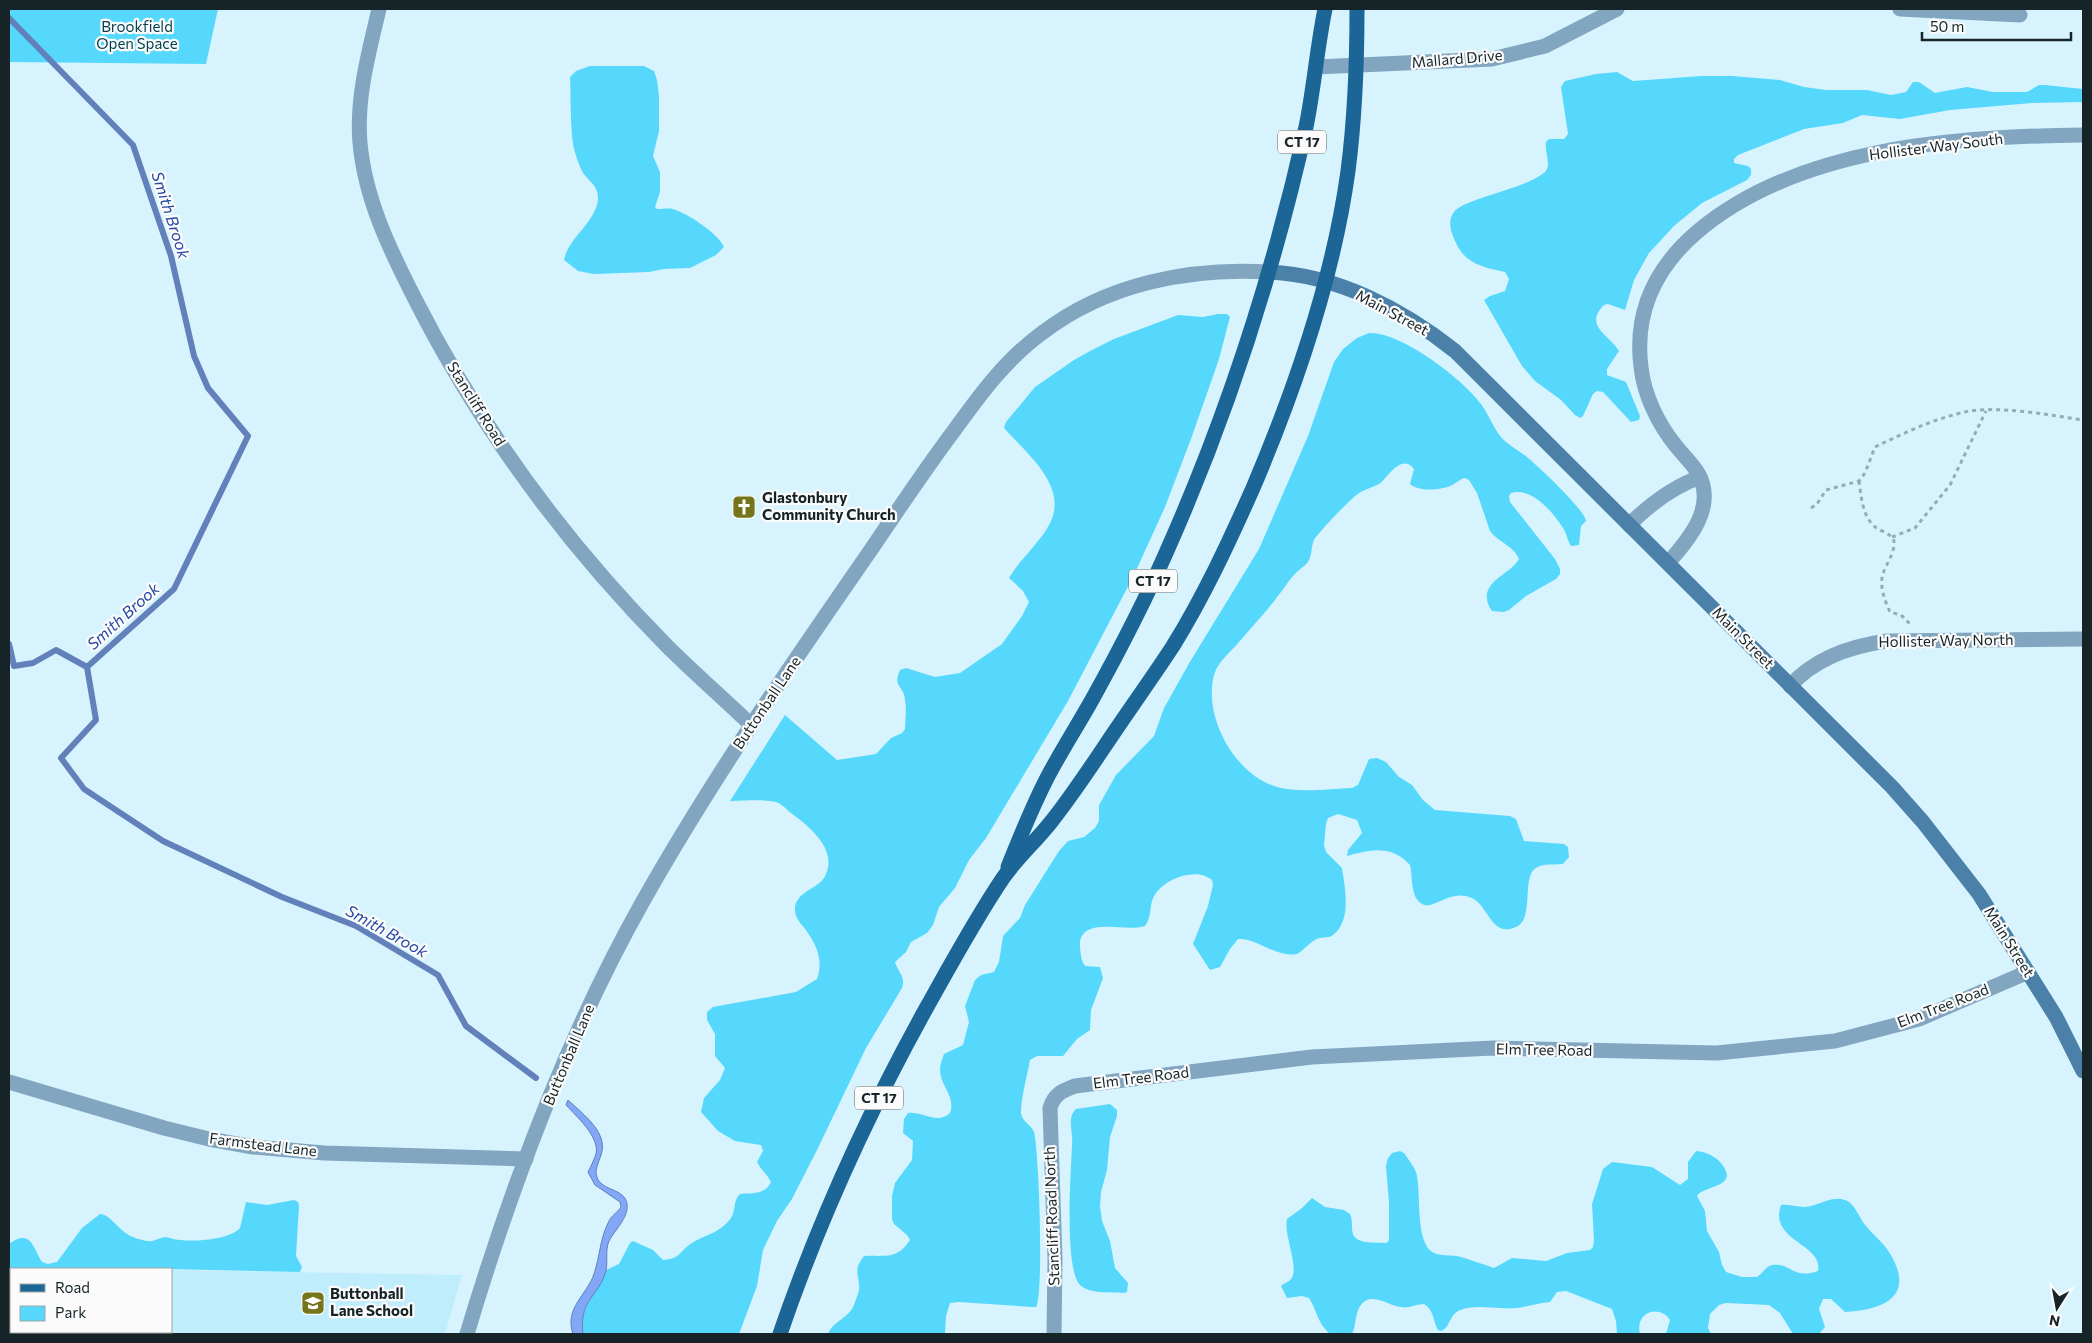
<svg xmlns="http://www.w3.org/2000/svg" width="2092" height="1343" font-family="Commissioner,sans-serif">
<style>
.built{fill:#bfedfc}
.green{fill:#56d8fc}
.water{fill:#82a7f7;stroke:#6280b9}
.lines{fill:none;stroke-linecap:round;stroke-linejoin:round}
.stream{stroke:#6280b9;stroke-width:6}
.path{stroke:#95acb4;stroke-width:3;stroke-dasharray:4 4;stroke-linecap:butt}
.street{stroke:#82a5c0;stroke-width:15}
.secondary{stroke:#4b81a8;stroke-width:15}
.primary{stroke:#1b6696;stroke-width:15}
.labels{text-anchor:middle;stroke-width:4.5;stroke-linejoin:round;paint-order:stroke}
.shield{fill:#fbfbfb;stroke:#5b6467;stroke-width:1}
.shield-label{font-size:14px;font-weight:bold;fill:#162428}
.park-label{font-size:15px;fill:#013f4e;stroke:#fbfbfb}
.street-label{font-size:15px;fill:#162428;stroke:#fbfbfb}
.poi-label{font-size:15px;font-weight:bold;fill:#162428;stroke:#fbfbfb;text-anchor:start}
.water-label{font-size:16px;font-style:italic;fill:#2548a3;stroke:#fbfbfb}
</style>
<rect width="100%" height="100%" fill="#d7f4fe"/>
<polygon class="built" points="9,1267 132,1269 11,1269 11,1332 171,1332 171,1270 462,1275 445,1334 9,1334"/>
<g class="green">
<polygon points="9,9 218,9 206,64 9,62"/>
<path d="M590 66H644L654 71 657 80 659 96V131L653 156 660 172V192L655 207 657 209C662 209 669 208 673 209 687 213 719 234 724 247L716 255 690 268 664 269 649 272 594 274 578 271 564 260C568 238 595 223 598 200 599 184 587 181 582 171 579 165 576 156 574 149 570 130 571 97 570 77L576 71Z"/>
<path d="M1617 72 1633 81 1701 76H1732L1780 80 1804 87 1826 90H1867L1891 95 1906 92 1913 82H1919L1935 93 1967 87 1993 92H2027L2039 85H2045L2083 89V102L2032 103 1950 110 1900 119 1862 115 1843 123 1804 129 1738 155 1734 159V163L1748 166 1751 169V175L1747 180 1702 203 1674 226 1649 253 1634 280 1625 310 1608 304 1604 305C1583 326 1610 335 1619 351L1607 369V375L1626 382 1640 416 1639 420 1631 422 1603 392 1597 391 1593 394 1583 416 1580 418 1575 415 1561 400 1535 381 1522 366 1484 300 1490 296 1505 291 1509 279 1505 272C1482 267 1465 264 1455 241 1451 232 1447 221 1454 212 1464 198 1526 189 1545 172 1552 165 1544 151 1546 142L1549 139H1564L1568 134 1561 87 1565 81 1596 74Z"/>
<path d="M1218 314H1227L1230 317 1219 359 1191 439 1165 507 1134 575 1068 701 986 838 969 860 955 888 939 907 933 925 927 933 911 942 906 952 895 962C898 972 906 977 902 988L866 1048 817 1150 792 1199 777 1221 763 1250 757 1286 739 1334H583C579 1305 596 1295 606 1270L619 1264 630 1243 633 1241 653 1250 663 1260C681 1259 679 1251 692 1243 706 1234 719 1234 731 1218 736 1210 733 1200 740 1194 752 1193 765 1195 771 1182 767 1174 761 1170 757 1162L763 1151 761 1145 735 1141 718 1131 701 1112 704 1098 720 1080 725 1068 715 1056V1034L707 1020V1012L713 1007 796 992 817 979C823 962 818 948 808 933 803 925 796 921 795 911 794 892 816 890 824 878 840 851 810 827 791 813 787 810 781 803 776 802 767 799 741 801 730 801L785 715 837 760 876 754 891 738 902 733 905 729C905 720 907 709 905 700 904 685 892 688 900 670L906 668 935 677 960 673 1002 644 1022 616 1029 602 1023 591 1009 578C1020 559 1038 545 1049 525 1070 487 1027 454 1004 428L1006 422 1035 387 1074 360 1090 351 1114 339 1178 315 1203 317Z"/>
<path d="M1369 333C1400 331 1463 379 1481 404 1490 416 1495 433 1506 442 1513 448 1521 452 1528 458 1539 467 1585 510 1586 521L1581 526 1579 545 1571 546C1567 540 1567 534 1563 528 1553 512 1532 487 1511 493L1509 496 1510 502 1555 559 1560 569V574L1556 579 1526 596 1509 610 1504 612 1492 611C1473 583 1511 575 1519 559 1514 546 1498 542 1490 531L1477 493 1469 480 1465 478C1459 479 1456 484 1450 486 1440 490 1419 492 1410 484L1414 469C1401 452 1387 479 1379 484 1372 488 1364 489 1358 494 1351 498 1318 533 1314 540 1311 547 1312 556 1308 562 1304 567 1298 570 1294 575 1288 581 1284 589 1278 596 1266 612 1252 627 1239 642 1230 653 1218 661 1214 675 1203 717 1235 775 1277 787 1297 793 1330 789 1352 788L1358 785 1369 759 1377 758 1386 762 1399 777 1412 785 1423 800 1435 810 1510 816 1516 819 1524 841 1564 844 1568 847 1569 857 1563 864C1555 865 1543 863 1536 868 1521 877 1535 919 1516 927 1491 938 1489 906 1472 898 1450 888 1433 911 1422 904 1410 897 1413 877 1410 865 1392 845 1371 849 1347 856L1348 850 1362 833 1357 820 1338 814 1328 818 1326 824 1324 845 1326 852 1342 868C1345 888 1352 920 1333 935 1328 939 1321 936 1315 940 1308 944 1304 950 1297 954 1275 958 1258 938 1238 939L1230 949 1220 967 1210 970 1193 944 1208 906 1213 885 1212 880C1196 867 1167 878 1156 893 1148 903 1153 916 1145 926 1127 933 1077 914 1080 948 1081 955 1081 960 1085 966L1100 967 1103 978 1091 1010 1090 1030 1077 1039 1063 1056H1037L1030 1060C1027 1077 1021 1097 1021 1113 1022 1122 1031 1124 1034 1132 1039 1150 1044 1296 1036 1307H1032L959 1302 950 1303 946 1316 945 1334H828C833 1321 849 1318 854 1305 855 1301 858 1295 859 1290 860 1275 852 1271 864 1256 885 1255 897 1260 910 1240L907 1235 894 1224 892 1219V1196L895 1183 912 1160 913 1141 903 1133 904 1119 908 1113C921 1111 938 1125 950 1113 956 1096 940 1086 940 1070 940 1065 942 1059 944 1054L963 1045 969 1022 965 1006 975 980 981 975 994 972 999 962 1003 936 1020 918 1025 905 1059 851 1068 841 1084 837 1095 828 1099 821V805L1116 775 1154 736 1164 708 1191 660 1259 549 1308 436 1334 362 1343 349 1357 338Z"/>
<path d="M1110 1104 1117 1110V1116L1110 1137 1107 1170 1101 1192 1100 1206 1102 1221 1110 1241 1115 1268 1128 1283 1127 1292 1124 1293C1110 1292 1090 1294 1080 1285 1064 1269 1071 1170 1072 1145 1073 1136 1070 1127 1071 1119 1072 1114 1073 1112 1076 1109Z"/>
<path d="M1400 1151 1404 1153C1408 1159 1413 1165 1416 1172 1422 1191 1414 1244 1434 1253 1441 1256 1450 1255 1457 1256 1469 1259 1482 1264 1494 1268L1512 1258 1546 1261 1567 1253 1590 1250 1593 1247 1594 1240 1592 1204 1603 1169 1612 1162 1652 1167 1680 1185 1688 1179V1162L1696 1151C1706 1152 1715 1156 1721 1163 1741 1188 1704 1185 1697 1196L1705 1211 1707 1231 1719 1252 1722 1265 1726 1272 1742 1277H1757C1762 1274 1766 1266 1772 1265 1791 1262 1792 1280 1818 1271 1824 1244 1768 1241 1781 1205 1791 1204 1801 1209 1811 1206 1823 1203 1833 1196 1845 1200 1855 1203 1859 1218 1866 1226 1873 1235 1883 1242 1889 1252 1916 1295 1886 1310 1845 1312L1831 1299H1823L1819 1309 1825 1327 1819 1334H1793L1780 1313 1769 1305 1726 1303 1719 1305 1710 1314 1708 1328 1711 1334H1666L1670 1320C1663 1309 1646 1308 1640 1322 1639 1325 1639 1330 1640 1334H1617L1616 1321 1612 1309 1566 1291 1557 1292 1550 1302C1539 1303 1527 1307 1516 1308 1498 1310 1475 1303 1458 1311 1449 1316 1450 1328 1441 1331L1438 1330C1433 1321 1434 1310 1424 1304 1416 1304 1409 1309 1401 1307 1388 1306 1369 1289 1359 1308 1355 1316 1356 1326 1352 1334H1330C1317 1322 1318 1313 1309 1298L1302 1296 1287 1298 1281 1286C1284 1283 1289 1282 1291 1279 1300 1268 1283 1234 1287 1219L1302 1208 1312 1198 1325 1207 1344 1210 1350 1214C1353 1220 1351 1227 1353 1234 1357 1245 1378 1242 1387 1243L1389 1240V1203L1386 1166 1388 1158 1392 1153Z"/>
<path d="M294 1200 298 1202 299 1206 296 1256 302 1267 300 1272 122 1268 11 1269V1283H9V1244C31 1228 33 1248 42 1262L48 1264 57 1262 82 1228 100 1214C112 1215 119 1232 133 1237 138 1239 147 1242 152 1241 157 1240 161 1237 166 1237 171 1238 176 1240 181 1240 196 1242 231 1239 240 1228L246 1202 267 1205Z"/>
</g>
<path class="water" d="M568 1100C583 1114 609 1133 601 1155 599 1162 594 1171 597 1177 601 1191 625 1188 627 1204 629 1217 615 1230 609 1241 605 1250 608 1262 606 1271 598 1298 579 1299 583 1334H573C564 1308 587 1295 594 1274 600 1256 600 1238 609 1221 611 1216 618 1212 621 1207L620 1202 595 1185 588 1172C591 1166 594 1160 596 1154 600 1137 576 1116 566 1105Z"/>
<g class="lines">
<g class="stream">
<polyline points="9,18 133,145 171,256 194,356 208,388 248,436 174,589 87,667 96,720 61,758 84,789 163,841 282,897 356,926 438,975 466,1026 536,1078"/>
<polyline points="9,644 14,666 33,663 56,650 87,667"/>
</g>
<g class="path">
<path d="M1859 481C1861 495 1862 514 1873 525 1878 531 1892 533 1894 541 1895 553 1886 564 1883 574 1879 586 1885 601 1890 612L1901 615 1910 624"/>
<path d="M1811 508 1817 504 1826 490 1859 481 1865 473 1875 447C1904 433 1933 419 1965 412 1998 405 2049 415 2083 420"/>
<polyline points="1892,537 1915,528 1950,485 1986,411"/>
</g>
<g class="street">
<path d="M379 9C369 52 356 98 360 143 365 199 390 250 415 299 480 427 566 544 667 646 694 673 723 698 751 725"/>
<polyline points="1900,9 2020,15"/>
<polyline points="1316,67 1492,59 1545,46 1617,9"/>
<path d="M1629 525C1649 505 1673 487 1700 477"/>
<path d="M1668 563C1689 539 1717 507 1698 473 1692 463 1683 455 1676 446 1658 424 1644 395 1641 367 1634 312 1655 268 1697 232 1797 147 1957 136 2083 135"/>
<path d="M1790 686C1815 658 1851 646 1887 641L2083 639"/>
<polyline points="9,1082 164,1128 209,1139 253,1147 324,1153 526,1159"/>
<path d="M467 1334C511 1187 566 1038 642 903 710 782 789 668 868 554 896 513 923 472 953 432 979 396 1005 360 1042 333 1106 284 1189 267 1269 272"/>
<path d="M1054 1334 1055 1259 1050 1108C1054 1094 1062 1091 1075 1086L1312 1057 1493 1048 1717 1053 1835 1041 1919 1019 2028 972"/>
</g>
<path class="secondary" d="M1269 272C1337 275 1402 309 1455 351L1892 787 1923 822 1979 894 2056 1017 2083 1071"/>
<g class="primary">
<path d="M1008 867C1020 837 1032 807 1047 778 1061 751 1078 725 1093 698 1119 651 1144 603 1166 553 1227 416 1273 274 1306 127 1314 88 1317 48 1325 9"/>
<path d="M780 1334C819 1220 869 1111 928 1005 952 962 976 918 1003 878 1017 858 1036 841 1051 822 1074 793 1094 762 1115 731 1134 703 1154 675 1173 646 1204 596 1229 542 1253 488 1296 387 1333 280 1348 171 1355 117 1357 63 1357 9"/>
</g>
</g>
<defs>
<g id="church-square" transform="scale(1.25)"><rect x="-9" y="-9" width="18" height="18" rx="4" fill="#75751b" stroke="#fbfbfb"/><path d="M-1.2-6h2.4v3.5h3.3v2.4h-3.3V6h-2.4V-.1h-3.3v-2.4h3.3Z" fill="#fff"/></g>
<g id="school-square" transform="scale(1.25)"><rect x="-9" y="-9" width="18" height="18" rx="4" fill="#75751b" stroke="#fbfbfb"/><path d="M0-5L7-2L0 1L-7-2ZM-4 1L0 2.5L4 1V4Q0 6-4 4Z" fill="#fff"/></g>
</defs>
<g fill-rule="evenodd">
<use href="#church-square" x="744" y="507"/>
<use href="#school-square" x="313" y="1303"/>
</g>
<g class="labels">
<g class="shield">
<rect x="1278" y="130.5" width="48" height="23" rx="4"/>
<rect x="1129" y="569.5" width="48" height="23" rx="4"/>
<rect x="855" y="1086.5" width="48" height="23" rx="4"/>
</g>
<g class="shield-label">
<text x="1302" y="147">CT 17</text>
<text x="1153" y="586">CT 17</text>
<text x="879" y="1103">CT 17</text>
</g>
<g class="park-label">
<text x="137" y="32">Brookfield<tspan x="137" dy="17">Open Space</tspan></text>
</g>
<g class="street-label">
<text transform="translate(1457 59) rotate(-5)" y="5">Mallard Drive</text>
<text transform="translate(1936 147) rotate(-7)" y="5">Hollister Way South</text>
<text transform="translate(1392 313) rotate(28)" y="5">Main Street</text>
<text transform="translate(476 404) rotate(58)" y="5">Stancliff Road</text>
<text transform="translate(1743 638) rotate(45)" y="5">Main Street</text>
<text transform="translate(1946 641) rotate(-1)" y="5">Hollister Way North</text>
<text transform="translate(767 703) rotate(-56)" y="5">Buttonball Lane</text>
<text transform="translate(2009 942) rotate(58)" y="5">Main Street</text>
<text transform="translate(1943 1006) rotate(-21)" y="5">Elm Tree Road</text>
<text transform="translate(1544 1050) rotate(1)" y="5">Elm Tree Road</text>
<text transform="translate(569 1055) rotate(-67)" y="5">Buttonball Lane</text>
<text transform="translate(1141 1078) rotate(-7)" y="5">Elm Tree Road</text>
<text transform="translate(263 1145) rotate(7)" y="5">Farmstead Lane</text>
<text transform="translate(1052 1216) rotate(-92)" y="5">Stancliff Road North</text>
</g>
<g class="poi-label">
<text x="762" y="503">Glastonbury<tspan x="762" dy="17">Community Church</tspan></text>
<text x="330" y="1299">Buttonball<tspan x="330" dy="17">Lane School</tspan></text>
</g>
<g class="water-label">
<text transform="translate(171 215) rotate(72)" y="6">Smith Brook</text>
<text transform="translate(123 616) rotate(-42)" y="6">Smith Brook</text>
<text transform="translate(387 931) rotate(29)" y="6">Smith Brook</text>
</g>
</g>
<rect width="2092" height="1343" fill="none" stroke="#162428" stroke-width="20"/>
<rect x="10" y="1268" width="162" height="65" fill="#fbfbfb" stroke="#9fa5a7"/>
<rect x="20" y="1284" width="25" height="8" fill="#1b6696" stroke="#9fa5a7"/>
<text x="55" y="1293" font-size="15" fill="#162428">Road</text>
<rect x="20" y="1306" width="25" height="15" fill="#56d8fc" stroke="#9fa5a7"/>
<text x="55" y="1318" font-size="15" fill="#162428">Park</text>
<g transform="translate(2057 1308) rotate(191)" stroke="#fbfbfb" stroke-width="4" paint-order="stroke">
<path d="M0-4L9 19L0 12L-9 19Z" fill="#162428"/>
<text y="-8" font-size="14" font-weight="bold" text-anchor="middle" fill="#162428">N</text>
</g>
<path d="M1922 32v8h149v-8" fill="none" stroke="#162428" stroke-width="2.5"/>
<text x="1930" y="32" font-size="15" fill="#162428" stroke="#fbfbfb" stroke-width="4" paint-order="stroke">50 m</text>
</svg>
